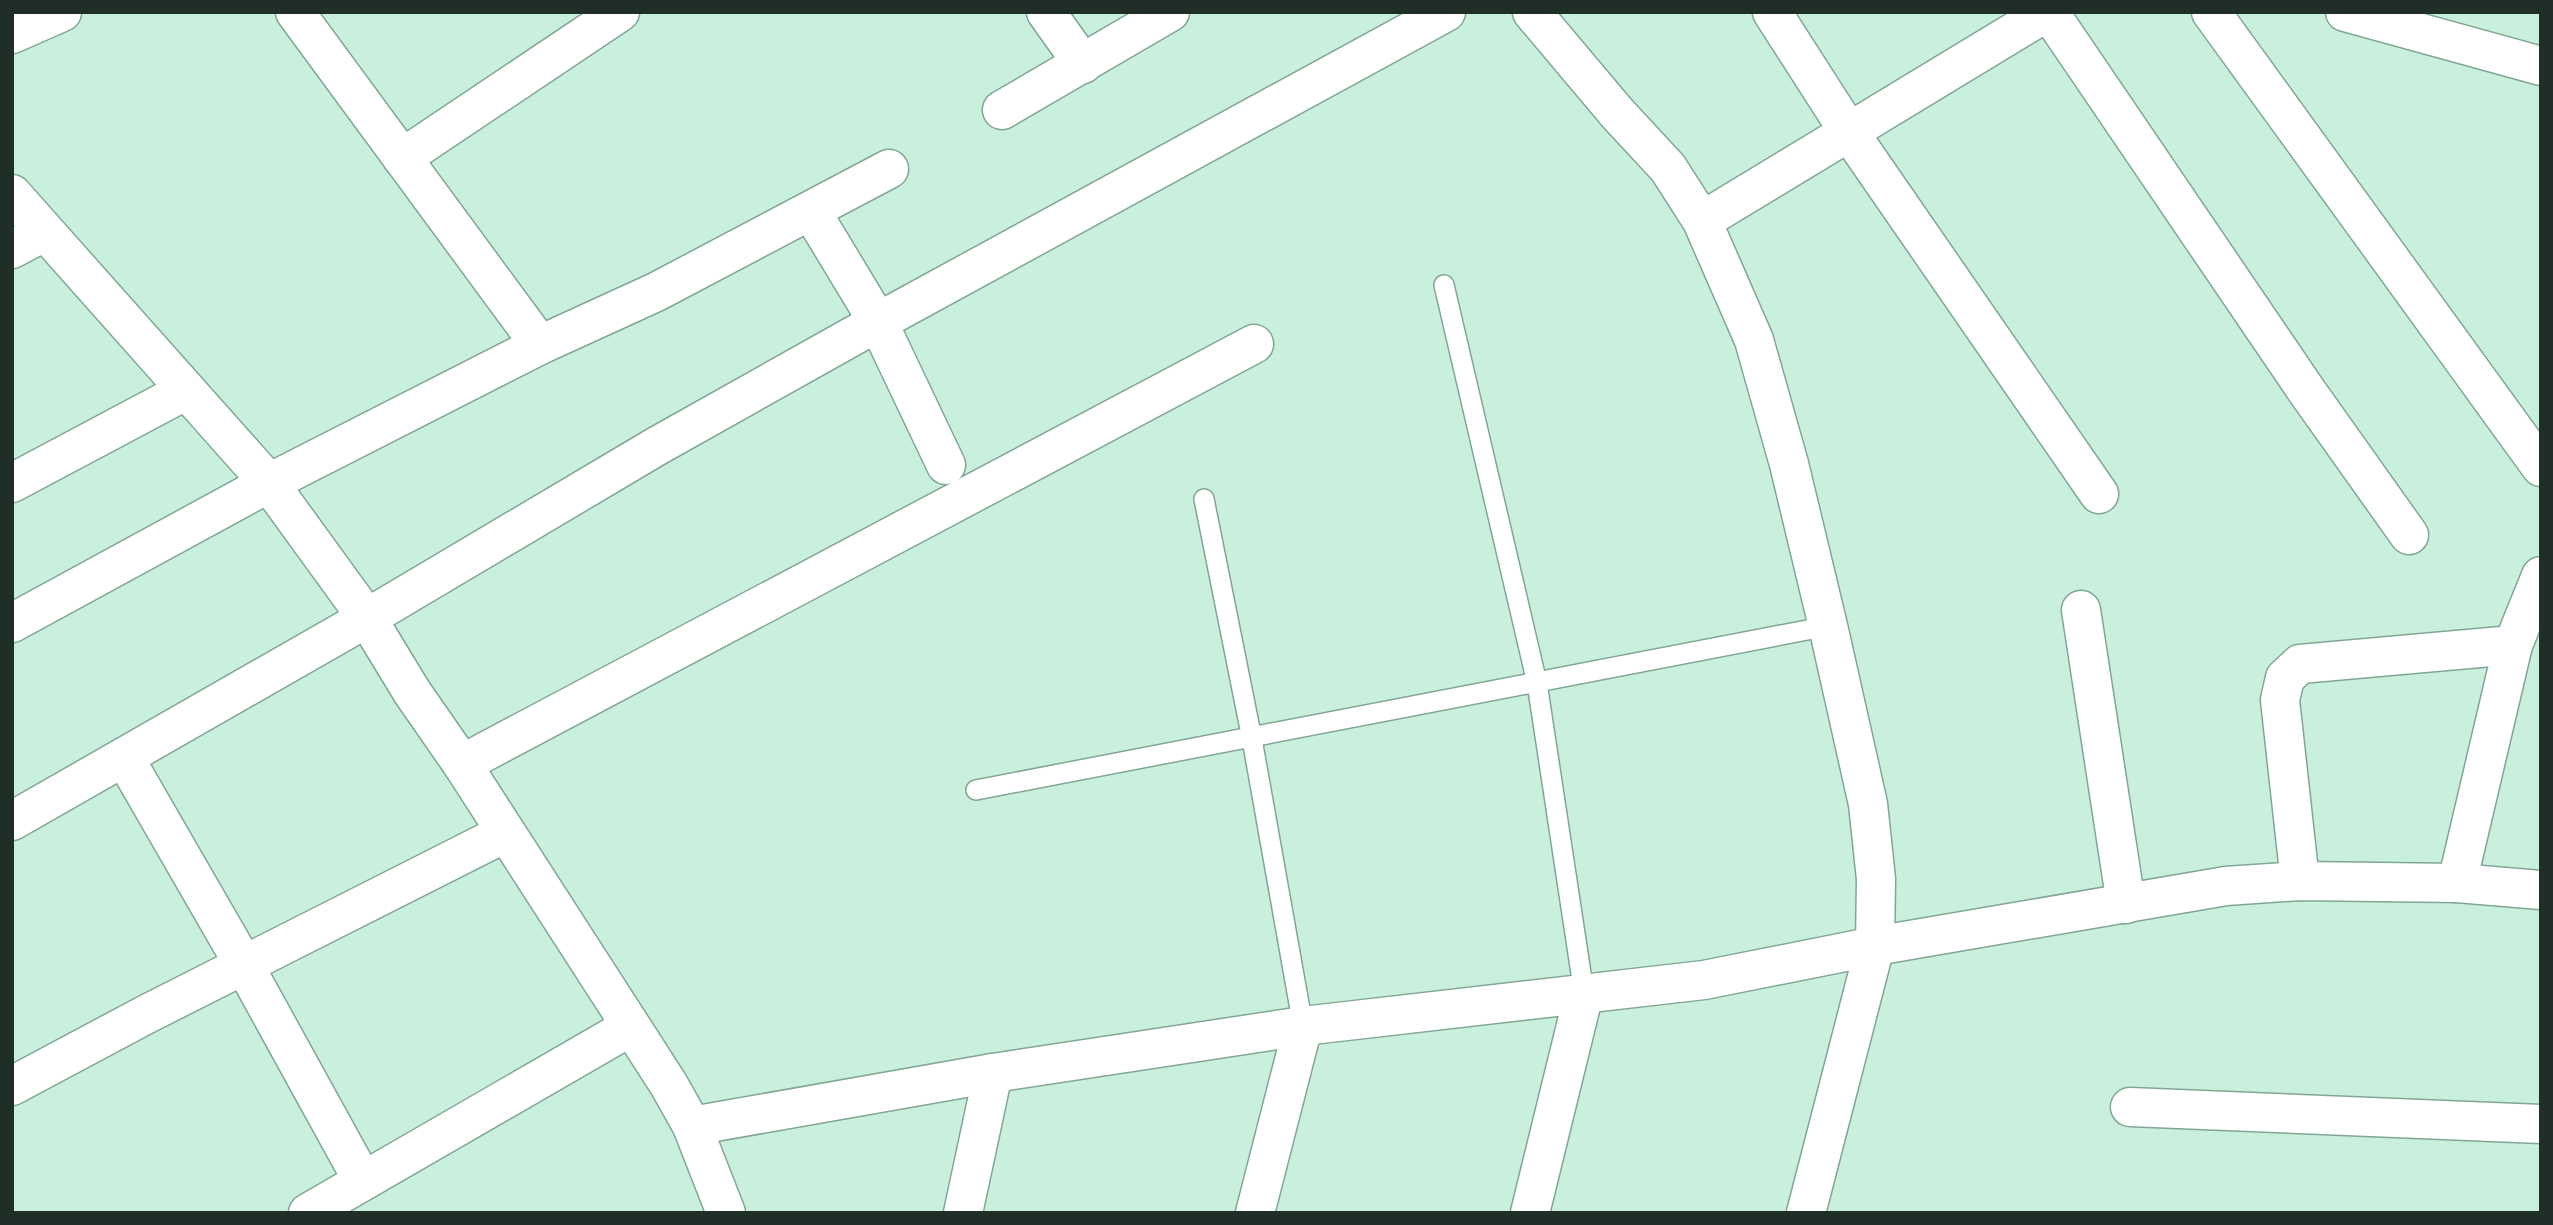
<svg xmlns="http://www.w3.org/2000/svg" width="2553" height="1225" font-family="'Open Sans',sans-serif">
<style>
.lines{fill:none;stroke-linecap:round;stroke-linejoin:round}
.lane-casing{stroke:#81a794;stroke-width:22}
.street-casing{stroke:#81a794;stroke-width:41}
.lane{stroke:#fff;stroke-width:19}
.street{stroke:#fff;stroke-width:38}
</style>
<rect width="100%" height="100%" fill="#c9f0dd"/>
<g class="lines">
<g class="lane-casing">
<g id="lane">
<polyline points="1444,285 1537,683 1584,993"/>
<polyline points="1204,499 1252,739 1303,1026"/>
<polyline points="976,790 1828,626"/>
</g>
</g>
<g class="street-casing">
<g id="street">
<polyline points="295,12 540,345"/>
<polyline points="1046,12 1083,64"/>
<polyline points="1532,12 1617,113 1668,168 1702,221 1754,340 1789,464 1828,626 1868,804 1876,879 1875,946 1806,1213"/>
<polyline points="1772,12 1849,132 2099,494"/>
<polyline points="2049,12 2306,390 2409,535"/>
<polyline points="2211,12 2541,467"/>
<polyline points="2345,12 2541,66"/>
<polyline points="12,34 62,12"/>
<polyline points="1002,110 1170,12"/>
<polyline points="402,158 620,12"/>
<polyline points="12,194 269,483 367,618 412,692 462,764 669,1085 692,1126 726,1213"/>
<polyline points="811,211 878,322 946,465"/>
<polyline points="1702,221 2047,12"/>
<polyline points="12,249 44,232"/>
<polyline points="12,483 185,391"/>
<polyline points="2081,610 2126,904"/>
<polyline points="12,623 269,483 540,345 656,292 889,169"/>
<polyline points="124,757 244,965 363,1181"/>
<polyline points="462,764 1254,344"/>
<polyline points="12,821 367,618 657,446 878,322 1446,12"/>
<polyline points="2300,881 2280,700 2285,678 2300,664 2513,645"/>
<polyline points="2457,883 2513,645 2541,576"/>
<polyline points="12,1086 145,1015 505,833"/>
<polyline points="2130,1107 2541,1124"/>
<polyline points="692,1126 993,1073 1303,1026 1704,980 1875,946 2226,886 2300,881 2457,883 2541,890"/>
<polyline points="308,1213 630,1027"/>
<polyline points="963,1213 993,1073"/>
<polyline points="1255,1213 1303,1026"/>
<polyline points="1530,1213 1584,993"/>
</g>
</g>
<use href="#lane" class="lane"/>
<use href="#street" class="street"/>
</g>
<rect width="2553" height="1225" fill="none" stroke="#1f2e27" stroke-width="28"/>
</svg>
